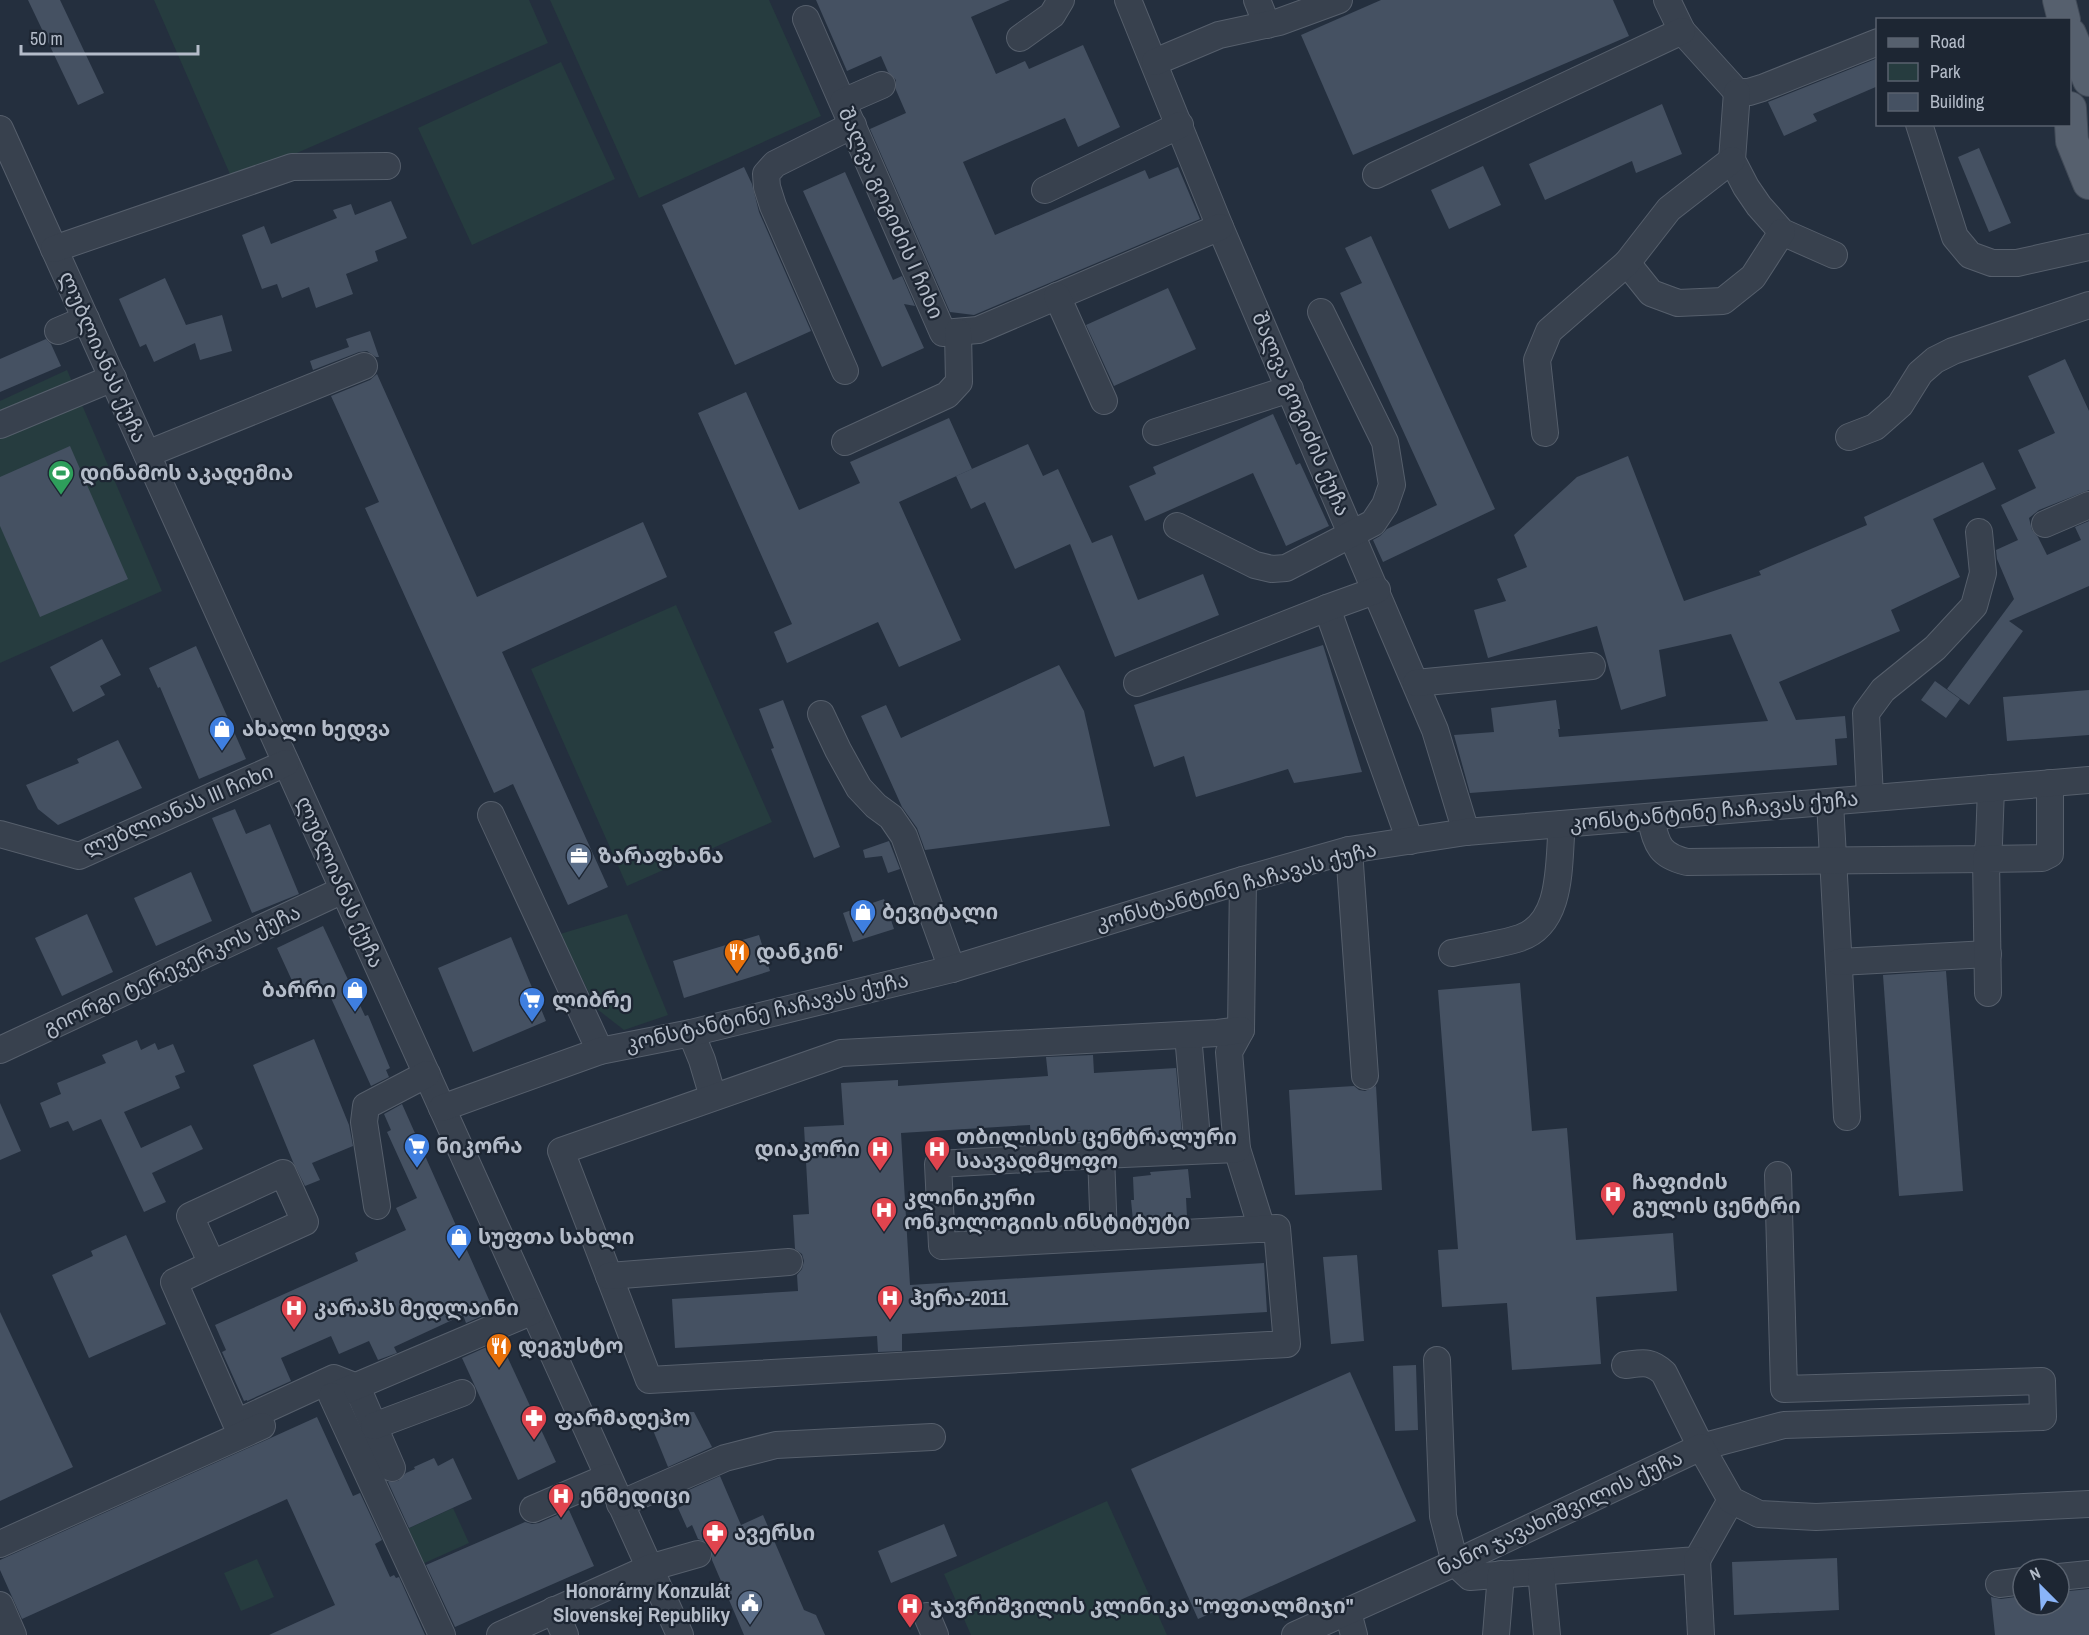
<svg xmlns="http://www.w3.org/2000/svg" width="2089" height="1635" font-family="'Archivo Narrow','Noto Sans Georgian',sans-serif">
<style>
.green{fill:#263c3f}
.building{fill:#455162}
.lines{fill:none;stroke-linecap:round;stroke-linejoin:round}
.minor-casing{stroke:#565f6c;stroke-width:28}
.major-casing{stroke:#414a57;stroke-width:34}
.minor{stroke:#38414e;stroke-width:26}
.major{stroke:#56606e;stroke-width:32}
.labels{text-anchor:middle;stroke-width:4.5;stroke-linejoin:round;paint-order:stroke}
.street-label{font-size:21px;fill:#b4bcc9;stroke:#1d2633}
.poi-label{font-size:21px;font-weight:bold;fill:#b4bcc9;stroke:#1d2633;text-anchor:start}
</style>
<rect width="100%" height="100%" fill="#242f3e"/>
<g class="green">
<polygon points="154,0 529,0 548,43 233,181"/>
<polygon points="550,0 769,0 821,116 639,198"/>
<polygon points="561,62 615,179 472,245 418,128"/>
<polygon points="67,370 162,591 0,663 0,401"/>
<polygon points="676,605 772,822 627,886 531,669"/>
<polygon points="627,914 668,1015 624,1030 597,1009 560,934"/>
<polygon points="1107,1501 1167,1635 971,1635 944,1574"/>
<polygon points="453,1508 469,1543 420,1565 405,1530"/>
<polygon points="257,1559 274,1597 241,1611 224,1573"/>
</g>
<g class="building">
<polygon points="28,0 60,0 104,93 78,105"/>
<polygon points="816,0 1010,0 971,17 996,74 1025,61 1029,69 1083,45 1120,127 1078,147 1065,118 963,162 995,235 1145,170 1149,179 1178,167 1200,219 974,315 950,312 870,129 906,113 896,90 896,80 888,72 881,56 847,71"/>
<polygon points="1381,0 1613,0 1629,36 1353,155 1301,35"/>
<polygon points="1878,58 1878,86 1813,114 1817,121 1784,136 1768,102"/>
<polygon points="1662,104 1682,154 1636,173 1632,161 1545,200 1529,164"/>
<polygon points="1979,148 2011,223 1989,232 1958,157"/>
<polygon points="1483,166 1501,205 1449,229 1431,190"/>
<polygon points="744,167 752,184 759,212 811,331 735,365 662,205"/>
<polygon points="845,172 893,280 902,276 915,306 904,304 924,348 882,367 803,191"/>
<polygon points="391,201 407,238 375,251 378,261 346,274 353,294 316,308 309,287 282,298 277,284 262,289 242,235 264,226 271,244 337,218 333,210 351,204 355,215"/>
<polygon points="1371,236 1495,509 1383,562 1373,540 1380,536 1387,529 1437,505 1340,293 1362,283 1345,248"/>
<polygon points="165,278 186,325 222,315 232,351 200,360 195,343 154,362 146,344 140,347 119,299"/>
<polygon points="1168,288 1196,349 1114,386 1086,325"/>
<polygon points="370,331 379,357 376,357 367,351 359,352 313,370 310,361 349,347 346,339"/>
<polygon points="46,339 51,344 61,366 0,392 0,359"/>
<polygon points="2065,359 2089,411 2089,490 2039,510 2029,518 2032,530 2038,537 2047,555 2081,540 2075,527 2089,521 2089,586 2009,621 2023,631 1969,705 1947,689 2014,599 1997,559 1996,550 2018,540 2001,505 2036,488 2018,450 2055,433 2028,376"/>
<polygon points="377,374 477,597 643,522 667,577 502,652 608,887 568,905 513,784 494,793 365,508 379,502 331,396 370,380"/>
<polygon points="746,392 799,510 860,483 850,462 949,418 972,469 899,502 961,640 899,667 878,622 787,663 774,632 792,624 698,413"/>
<polygon points="1273,414 1296,465 1300,463 1329,526 1286,546 1253,473 1145,521 1129,486 1156,474 1153,467"/>
<polygon points="1028,444 1043,476 1058,469 1092,543 1112,535 1138,600 1203,574 1219,615 1115,657 1070,544 1015,569 985,502 971,509 956,476"/>
<polygon points="70,446 128,579 40,617 0,526 0,477"/>
<polygon points="1628,456 1684,601 1761,575 1759,571 1867,525 1864,517 1983,462 1996,489 1933,519 1960,577 1891,610 1900,631 1779,682 1796,720 1845,716 1847,738 1835,739 1837,765 1470,793 1454,735 1494,732 1491,708 1556,700 1560,729 1558,729 1559,737 1768,721 1731,634 1659,650 1666,696 1621,710 1597,626 1488,658 1474,610 1506,601 1497,579 1527,567 1514,535 1577,477"/>
<polygon points="102,639 121,675 100,686 105,695 73,712 50,667"/>
<polygon points="1323,645 1362,772 1294,783 1288,769 1196,797 1184,756 1154,767 1134,705"/>
<polygon points="196,646 246,759 199,779 160,687 158,688 149,668"/>
<polygon points="1059,665 1084,711 1110,826 925,850 917,828 902,807 861,716 886,705 901,738"/>
<polygon points="1935,681 1960,699 1946,718 1921,700"/>
<polygon points="2089,690 2089,735 2007,741 2003,697"/>
<polygon points="783,700 840,847 814,858 771,749 774,748 759,709"/>
<polygon points="118,740 142,788 58,825 38,809 26,785 79,763 77,759"/>
<polygon points="235,809 246,834 270,824 299,894 252,913 212,818"/>
<polygon points="889,841 900,869 888,873 882,856 865,858 863,850"/>
<polygon points="191,872 212,921 156,946 134,898"/>
<polygon points="884,899 894,929 853,942 843,913"/>
<polygon points="87,914 113,972 62,996 35,938"/>
<polygon points="323,926 365,1016 368,1015 390,1068 386,1070 389,1077 371,1086 326,987 300,998 277,948"/>
<polygon points="759,935 770,971 684,998 673,961"/>
<polygon points="511,937 546,1021 473,1052 438,968"/>
<polygon points="1946,971 1963,1191 1899,1196 1883,975"/>
<polygon points="1520,983 1532,1131 1567,1128 1576,1240 1673,1233 1677,1291 1596,1297 1601,1364 1512,1370 1507,1303 1442,1307 1438,1250 1458,1249 1438,990"/>
<polygon points="314,1039 349,1125 353,1146 312,1163 320,1180 305,1186 293,1162 253,1065"/>
<polygon points="137,1040 141,1050 155,1043 158,1050 173,1044 185,1072 175,1076 180,1088 124,1112 141,1148 191,1125 203,1149 152,1173 166,1202 144,1212 101,1119 73,1131 68,1121 50,1128 40,1103 61,1094 57,1083 106,1063 102,1055"/>
<polygon points="1093,1055 1094,1073 1176,1068 1182,1134 1075,1141 1074,1134 1031,1137 1030,1125 901,1133 910,1285 1264,1263 1267,1312 902,1334 902,1351 878,1352 877,1336 675,1348 672,1299 798,1291 797,1275 802,1269 804,1261 802,1254 795,1249 793,1215 809,1214 804,1127 844,1125 841,1083 898,1080 898,1086 1048,1076 1046,1057"/>
<polygon points="1354,1086 1359,1090 1365,1091 1376,1086 1382,1190 1295,1195 1289,1090"/>
<polygon points="0,1103 21,1151 0,1160"/>
<polygon points="402,1104 494,1311 466,1323 463,1315 394,1347 397,1353 378,1360 369,1341 339,1354 331,1336 281,1358 291,1381 247,1401 247,1400 244,1401 222,1352 226,1350 215,1325 358,1261 355,1253 406,1230 396,1208 417,1198 387,1132 391,1130 384,1114"/>
<polygon points="1188,1169 1191,1198 1186,1198 1187,1217 1133,1221 1131,1200 1134,1200 1133,1177 1151,1175 1150,1172"/>
<polygon points="126,1235 166,1324 89,1358 52,1275 93,1256 91,1251"/>
<polygon points="1357,1255 1364,1341 1331,1344 1323,1257"/>
<polygon points="0,1312 73,1467 0,1501"/>
<polygon points="500,1341 556,1462 518,1480 462,1358"/>
<polygon points="1416,1365 1418,1430 1395,1431 1393,1366"/>
<polygon points="1350,1372 1416,1521 1198,1619 1131,1469"/>
<polygon points="694,1412 712,1447 668,1467 646,1413"/>
<polygon points="317,1417 353,1496 360,1493 382,1540 375,1544 390,1577 394,1575 396,1578 399,1577 425,1635 269,1635 335,1605 287,1499 22,1619 0,1570 0,1560"/>
<polygon points="434,1458 438,1466 453,1458 472,1499 409,1528 388,1482 398,1481 406,1473 415,1469 414,1467"/>
<polygon points="720,1476 741,1525 763,1515 804,1610 816,1615 825,1635 744,1635 712,1560 712,1549 708,1543 698,1539 692,1525 687,1528 678,1508 684,1505 680,1494"/>
<polygon points="569,1510 594,1566 455,1627 426,1565 525,1522 532,1524 539,1523"/>
<polygon points="944,1524 957,1556 891,1583 878,1551"/>
<polygon points="1837,1558 1839,1610 1734,1615 1732,1562"/>
<polygon points="2089,1589 2089,1635 1995,1635 1991,1597 2001,1599 2023,1596 2023,1605 2059,1605 2059,1592"/>
</g>
<g class="lines">
<g class="minor-casing">
<g id="minor">
<polyline points="1128,0 1220,227 1435,730 1466,832"/>
<polyline points="1257,0 1267,25"/>
<polyline points="1667,0 1682,31 1737,92 1749,92 1762,88 1878,42"/>
<polyline points="806,19 943,333 978,330 1220,227"/>
<polyline points="1020,38 1052,15 1061,0"/>
<polyline points="1155,62 1219,35 1279,22 1339,0"/>
<polyline points="1737,92 1732,160 1746,187 1759,206 1782,232 1834,255"/>
<polyline points="843,102 882,85"/>
<polyline points="1919,124 1955,237 1970,255 1992,263 2017,263 2089,247"/>
<polyline points="0,129 680,1635"/>
<polyline points="1376,175 1682,31"/>
<polyline points="1045,190 1180,125"/>
<polyline points="54,249 292,167 387,166"/>
<polyline points="1627,263 1651,293 1678,303 1723,301 1753,277 1782,232"/>
<polyline points="1057,296 1104,401"/>
<polyline points="58,331 86,319"/>
<polyline points="845,371 773,206 767,187 766,174 775,164 853,125"/>
<polyline points="0,425 113,378"/>
<polyline points="1156,432 1290,389"/>
<polyline points="1545,433 1537,360 1549,331 1627,263 1669,209 1732,160"/>
<polyline points="1849,437 1875,427 1900,405 1920,373 1935,360 1953,351 2089,305"/>
<polyline points="845,442 947,395 959,382 958,332"/>
<polyline points="147,454 364,366"/>
<polyline points="2045,524 2089,505"/>
<polyline points="1177,526 1255,565 1272,569 1286,568 1373,523 1385,505 1392,485 1385,442 1321,312"/>
<polyline points="1327,608 1410,841"/>
<polyline points="1137,683 1327,608 1377,590"/>
<polyline points="1416,683 1592,666"/>
<polyline points="821,714 838,750 859,788 876,806 891,817 904,836 952,969"/>
<polyline points="1870,798 1866,713 1883,690 1935,648 1974,606 1983,573 1979,532"/>
<polyline points="1830,802 1847,1117"/>
<polyline points="491,815 600,1051"/>
<path d="M1650 817C1657 844 1658 855 1687 862L1986 859 1989 843 1991 788"/>
<polyline points="0,834 79,856 286,763"/>
<polyline points="1349,850 1365,1076"/>
<polyline points="1243,880 1241,1030 1229,1052 1237,1149 1262,1229"/>
<path d="M1452 953C1474 948 1498 945 1520 938 1564 923 1558 862 1562 824"/>
<polyline points="1839,962 1988,954"/>
<polyline points="1988,993 1986,859 2042,858 2050,854 2050,783"/>
<polyline points="691,1033 702,1060 713,1097"/>
<polyline points="1188,1035 1198,1150"/>
<polyline points="0,1050 343,890"/>
<polyline points="442,1108 600,1051 691,1033 952,969 1243,880 1349,850 1466,832 2089,780"/>
<polyline points="1101,1155 938,1164 942,1246 1277,1228 1287,1344 649,1380 561,1151 841,1053 1218,1033 1241,1030"/>
<polyline points="377,1206 364,1122 366,1106 427,1074"/>
<polyline points="1104,1237 1101,1155 1237,1149"/>
<polyline points="212,1264 190,1216 283,1173 305,1222 212,1264 174,1282 236,1423 334,1378 357,1387 392,1468"/>
<polyline points="609,1276 789,1262"/>
<polyline points="1437,1360 1443,1516 1455,1563 1470,1577 1697,1560 1731,1500"/>
<path d="M1625 1365C1643 1363 1650 1360 1664 1373L1701 1447 1784 1425 2043 1417 2042 1381 1784 1389 1778 1175"/>
<polyline points="340,1393 533,1311"/>
<polyline points="332,1396 442,1635"/>
<polyline points="374,1426 462,1393"/>
<polyline points="620,1504 725,1458 776,1445 932,1437"/>
<polyline points="533,1509 608,1477"/>
<polyline points="0,1544 262,1426"/>
<polyline points="1697,1560 1701,1635"/>
<polyline points="1541,1572 1547,1635"/>
<polyline points="2059,1577 2089,1574"/>
<polyline points="1999,1584 2023,1581"/>
<polyline points="0,1605 13,1635"/>
<polyline points="554,1610 565,1635"/>
<polyline points="1348,1612 1354,1635"/>
<polyline points="927,1616 935,1635"/>
<polyline points="500,1635 649,1568 698,1554"/>
<polyline points="1295,1635 1455,1563 1701,1447 1731,1500 1759,1514 1816,1517 2089,1504"/>
<polyline points="1496,1635 1501,1574"/>
</g>
</g>
<g class="major-casing">
<g id="major">
<polyline points="2059,0 2064,20"/>
<polyline points="2070,34 2089,80"/>
<polyline points="2070,108 2072,141 2089,183"/>
</g>
</g>
<use href="#minor" class="minor"/>
<use href="#major" class="major"/>
</g>
<defs>
<g id="stadium-pin" transform="scale(1.35)"><path d="M0 17L-7.5 6A9.5 9.5 0 1 1 7.5 6Z" fill="#2e9e5b" stroke="#1d2633"/><path d="M0-5a6.5 5 0 1 0 0 10a6.5 5 0 1 0 0-10ZM-3.5-1.8h7v3.6h-7Z" fill="#fff"/></g>
<g id="shop-pin" transform="scale(1.35)"><path d="M0 17L-7.5 6A9.5 9.5 0 1 1 7.5 6Z" fill="#3f7fe0" stroke="#1d2633"/><path d="M-5-2.5h2.3a2.7 3.5 0 0 1 5.4 0H5L5.5 6h-11ZM-1.5-2.5h3a1.5 2.3 0 0 0-3 0Z" fill="#fff"/></g>
<g id="office-pin" transform="scale(1.35)"><path d="M0 17L-7.5 6A9.5 9.5 0 1 1 7.5 6Z" fill="#5c6f8a" stroke="#1d2633"/><path d="M-6-3h4V-5.5h4V-3h4V5H-6ZM-1-4.5V-3h2v-1.5ZM-6 0V1H6V0Z" fill="#fff"/></g>
<g id="restaurant-pin" transform="scale(1.35)"><path d="M0 17L-7.5 6A9.5 9.5 0 1 1 7.5 6Z" fill="#e8710a" stroke="#1d2633"/><path d="M-5-6h1v4h1v-4h1v4h1v-4h1v5L-1.5 .5V6h-2V.5L-5-1ZM5-6V6H3V1.5H1.5Q1.5-4 5-6Z" fill="#fff"/></g>
<g id="supermarket-pin" transform="scale(1.35)"><path d="M0 17L-7.5 6A9.5 9.5 0 1 1 7.5 6Z" fill="#3f7fe0" stroke="#1d2633"/><path d="M-6-5.5h2.5l.6 2H6L4.5 2H-2.5L-4.4-4H-6ZM-1.5 3.2a1.3 1.3 0 1 0 .1 0ZM3 3.2a1.3 1.3 0 1 0 .1 0Z" fill="#fff"/></g>
<g id="hospital-pin" transform="scale(1.35)"><path d="M0 17L-7.5 6A9.5 9.5 0 1 1 7.5 6Z" fill="#e0444e" stroke="#1d2633"/><path d="M-5-5h3v3.5h4V-5h3V5h-3V1.5h-4V5h-3Z" fill="#fff"/></g>
<g id="pharmacy-pin" transform="scale(1.35)"><path d="M0 17L-7.5 6A9.5 9.5 0 1 1 7.5 6Z" fill="#e0444e" stroke="#1d2633"/><path d="M-2-6h4v4h4v4h-4v4h-4v-4h-4v-4h4Z" fill="#fff"/></g>
<g id="civic-pin" transform="scale(1.35)"><path d="M0 17L-7.5 6A9.5 9.5 0 1 1 7.5 6Z" fill="#5c6f8a" stroke="#1d2633"/><path d="M-.6-6.5H3V-4.5H.6V-3L4-1V1h2V6H-6V1h2V-1L-.6-3ZM-1.2 2.5V6h2.4V2.5Z" fill="#fff"/></g>
</defs>
<g fill-rule="evenodd">
<use href="#stadium-pin" x="61" y="473"/>
<use href="#shop-pin" x="222" y="729"/>
<use href="#office-pin" x="579" y="856"/>
<use href="#shop-pin" x="863" y="912"/>
<use href="#restaurant-pin" x="737" y="952"/>
<use href="#shop-pin" x="355" y="990"/>
<use href="#supermarket-pin" x="532" y="1000"/>
<use href="#supermarket-pin" x="417" y="1146"/>
<use href="#hospital-pin" x="880" y="1149"/>
<use href="#hospital-pin" x="937" y="1149"/>
<use href="#hospital-pin" x="1613" y="1194"/>
<use href="#hospital-pin" x="884" y="1210"/>
<use href="#shop-pin" x="459" y="1237"/>
<use href="#hospital-pin" x="890" y="1298"/>
<use href="#hospital-pin" x="294" y="1308"/>
<use href="#restaurant-pin" x="499" y="1346"/>
<use href="#pharmacy-pin" x="534" y="1418"/>
<use href="#hospital-pin" x="561" y="1496"/>
<use href="#pharmacy-pin" x="715" y="1533"/>
<use href="#civic-pin" x="750" y="1603"/>
<use href="#hospital-pin" x="910" y="1606"/>
</g>
<g class="labels">
<g class="street-label">
<text transform="translate(891 213) rotate(66)" y="7">შალვა გოგიძის I ჩიხი</text>
<text transform="translate(103 357) rotate(66)" y="7">ლუბლიანას ქუჩა</text>
<text transform="translate(1301 414) rotate(67)" y="7">შალვა გოგიძის ქუჩა</text>
<text transform="translate(178 810) rotate(-23)" y="7">ლუბლიანას III ჩიხი</text>
<text transform="translate(1714 811) rotate(-5)" y="7">კონსტანტინე ჩაჩავას ქუჩა</text>
<text transform="translate(340 882) rotate(66)" y="7">ლუბლიანას ქუჩა</text>
<text transform="translate(1236 886) rotate(-15)" y="7">კონსტანტინე ჩაჩავას ქუჩა</text>
<text transform="translate(172 970) rotate(-25)" y="7">გიორგი ტერევერკოს ქუჩა</text>
<text transform="translate(767 1012) rotate(-13)" y="7">კონსტანტინე ჩაჩავას ქუჩა</text>
<text transform="translate(1560 1513) rotate(-25)" y="7">ნანო ჯავახიშვილის ქუჩა</text>
</g>
<g class="poi-label">
<text x="80" y="480">დინამოს აკადემია</text>
<text x="242" y="736">ახალი ხედვა</text>
<text x="598" y="863">ზარაფხანა</text>
<text x="882" y="919">ბევიტალი</text>
<text x="756" y="959">დანკინ'</text>
<text x="336" y="997" text-anchor="end">ბარრი</text>
<text x="552" y="1007">ლიბრე</text>
<text x="956" y="1144">თბილისის ცენტრალური<tspan x="956" dy="24">საავადმყოფო</tspan></text>
<text x="436" y="1153">ნიკორა</text>
<text x="860" y="1156" text-anchor="end">დიაკორი</text>
<text x="1632" y="1189">ჩაფიძის<tspan x="1632" dy="24">გულის ცენტრი</tspan></text>
<text x="904" y="1205">კლინიკური<tspan x="904" dy="24">ონკოლოგიის ინსტიტუტი</tspan></text>
<text x="478" y="1244">სუფთა სახლი</text>
<text x="910" y="1305">ჰერა-2011</text>
<text x="314" y="1315">კარაპს მედლაინი</text>
<text x="518" y="1353">დეგუსტო</text>
<text x="554" y="1425">ფარმადეპო</text>
<text x="580" y="1503">ენმედიცი</text>
<text x="734" y="1540">ავერსი</text>
<text x="730" y="1598" text-anchor="end">Honorárny Konzulát<tspan x="730" dy="24">Slovenskej Republiky</tspan></text>
<text x="930" y="1613">ჯავრიშვილის კლინიკა "ოფთალმიჯი"</text>
</g>
</g>
<rect x="1876" y="18" width="195" height="108" fill="#1d2633" stroke="#59626f" stroke-width="1.5"/>
<rect x="1888" y="38" width="30" height="9" fill="#56606e" stroke="#59626f" stroke-width="1.5"/>
<text x="1930" y="48" font-size="18" fill="#b4bcc9">Road</text>
<rect x="1888" y="63" width="30" height="18" fill="#263c3f" stroke="#59626f" stroke-width="1.5"/>
<text x="1930" y="78" font-size="18" fill="#b4bcc9">Park</text>
<rect x="1888" y="93" width="30" height="18" fill="#455162" stroke="#59626f" stroke-width="1.5"/>
<text x="1930" y="108" font-size="18" fill="#b4bcc9">Building</text>
<g transform="translate(2041 1587) rotate(336)"><circle r="28" fill="#1d2633" stroke="#59626f" stroke-width="1.5"/>
<path d="M0-4.5L10 22L0 15L-10 22Z" fill="#8ab4f8"/>
<text y="-9" font-size="16" font-weight="bold" text-anchor="middle" fill="#b4bcc9">N</text>
</g>
<path d="M21 45v9h177v-9" fill="none" stroke="#b4bcc9" stroke-width="3"/>
<text x="30" y="45" font-size="18" fill="#b4bcc9" stroke="#1d2633" stroke-width="4.5" paint-order="stroke">50 m</text>
</svg>
